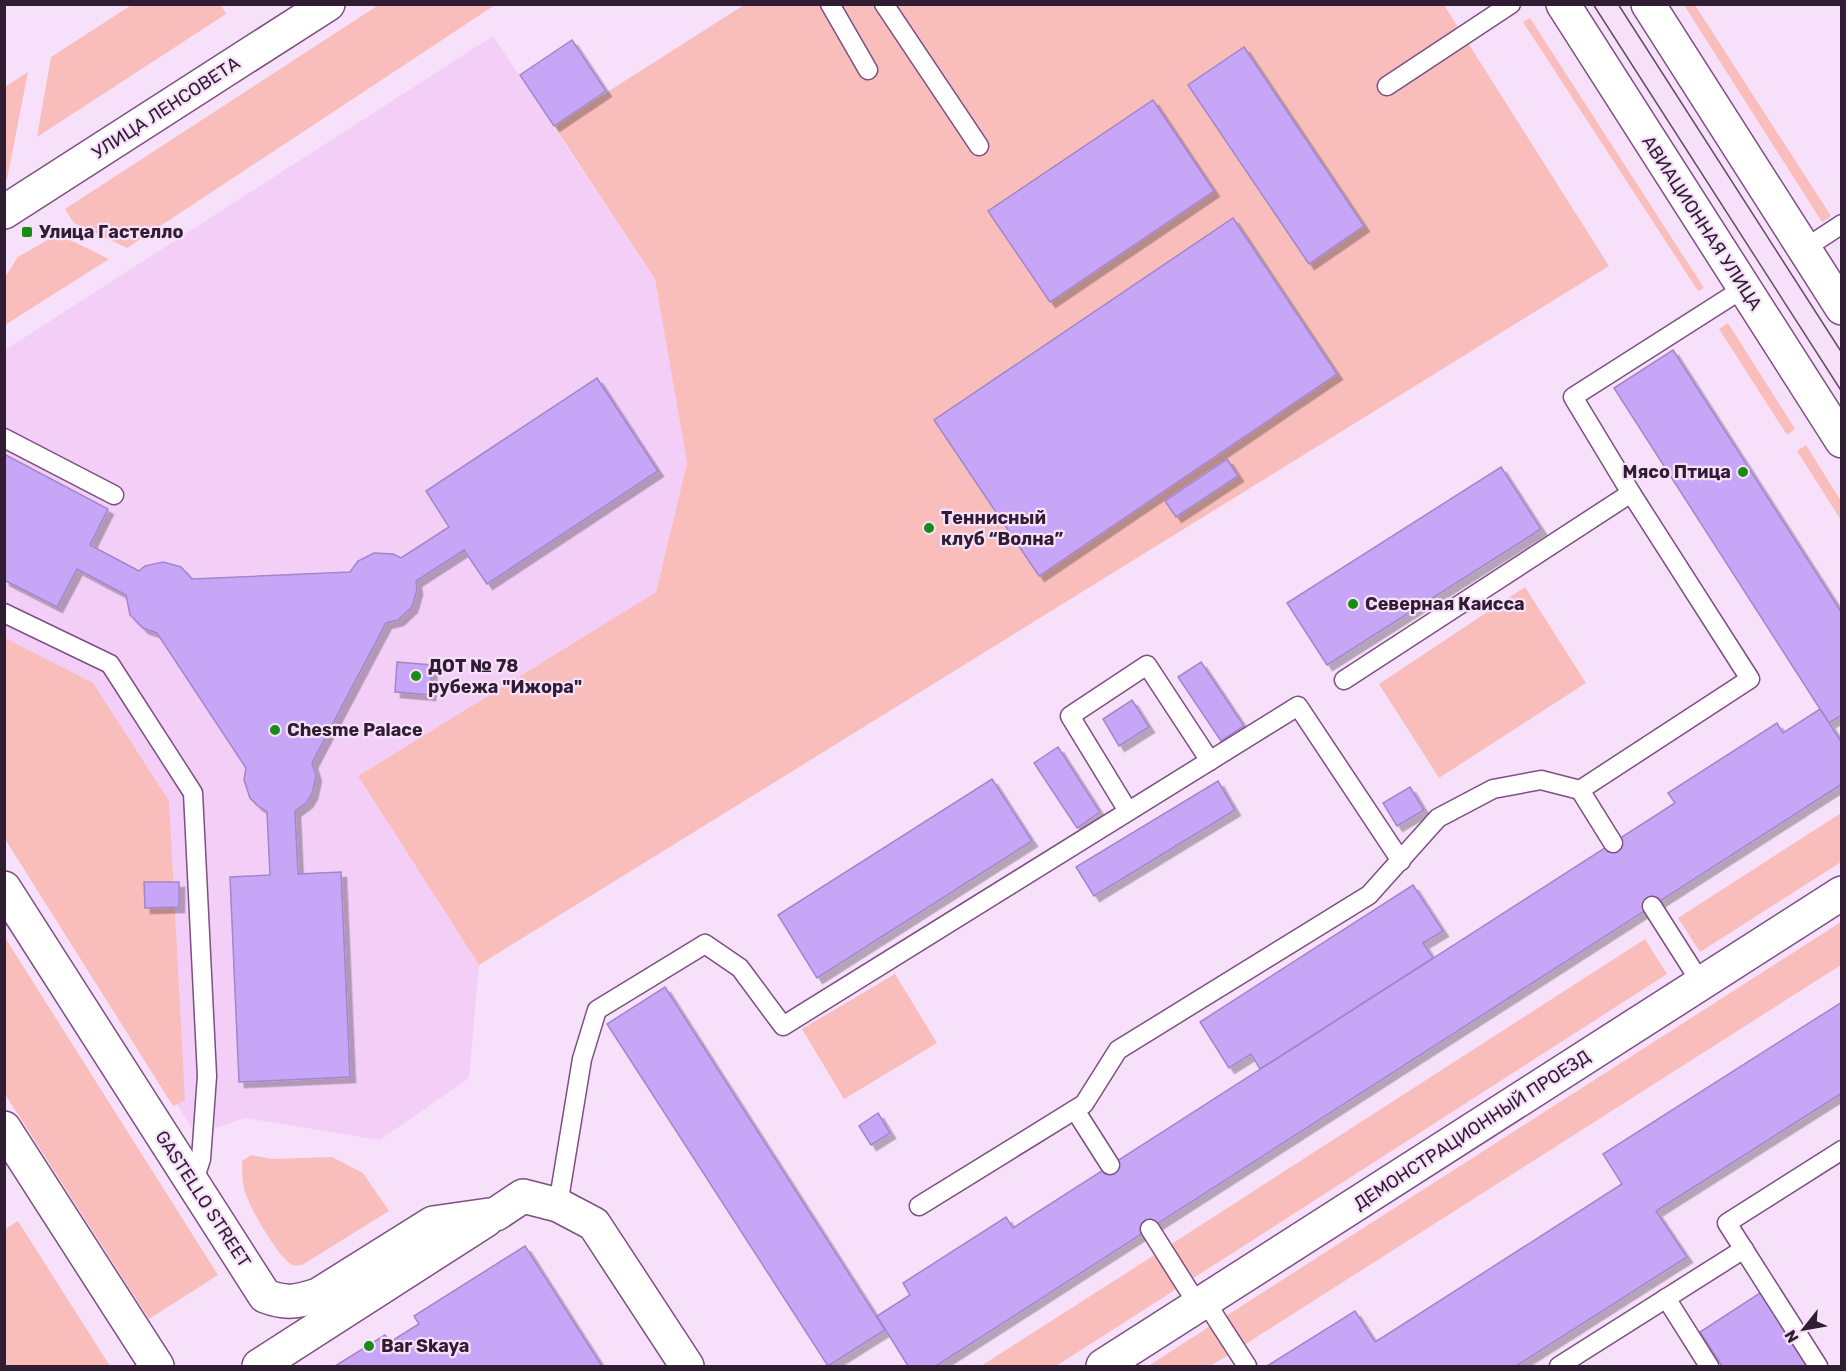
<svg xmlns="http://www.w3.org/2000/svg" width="1846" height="1371" font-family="Rubik,sans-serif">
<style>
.built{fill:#f3cff8}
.green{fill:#f9bebb}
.building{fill:#c7a6f8;stroke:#a186ca;stroke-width:1.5;filter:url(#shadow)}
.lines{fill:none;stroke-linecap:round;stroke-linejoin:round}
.lane-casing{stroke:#7e4e85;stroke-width:21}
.street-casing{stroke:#7e4e85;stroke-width:36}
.secondary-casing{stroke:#7e4e85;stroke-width:36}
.lane{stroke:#fff;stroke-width:18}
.street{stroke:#fff;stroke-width:33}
.secondary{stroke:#fff;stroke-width:33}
.tram{stroke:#634e65;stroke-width:1.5}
.poi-dot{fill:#188c14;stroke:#f7e0f9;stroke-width:2}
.labels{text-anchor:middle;stroke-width:4.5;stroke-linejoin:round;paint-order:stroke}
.street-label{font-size:18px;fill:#301c33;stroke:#f7e0f9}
.poi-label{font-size:18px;font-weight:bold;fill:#301c33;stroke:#f7e0f9;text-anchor:start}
</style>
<defs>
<filter id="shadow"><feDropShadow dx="5.5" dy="5.5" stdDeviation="0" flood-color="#0004"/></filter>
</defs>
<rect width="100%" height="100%" fill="#f7e0f9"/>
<polygon class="built" points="493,36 655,279 687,463 656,592 358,776 479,965 469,1078 380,1140 245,1118 196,1135 5,829 5,350"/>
<g class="green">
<polygon points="133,4 221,5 226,14 37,137 51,57"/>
<polygon points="380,4 495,5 127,248 74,223 65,209"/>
<polygon points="744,5 1444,5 1609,266 479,965 358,776 656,592 687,463 655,279 554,126"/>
<polygon points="1684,5 1695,5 1831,216 1822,222"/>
<polygon points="1530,18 1704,288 1698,291 1523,22"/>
<polygon points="28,72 7,179 5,181 5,87"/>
<polygon points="58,234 109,259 5,325 5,277 18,257"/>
<polygon points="1728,323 1795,429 1787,435 1719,329"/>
<polygon points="1806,445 1841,501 1841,520 1797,451"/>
<polygon points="1525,587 1586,683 1439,778 1379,684"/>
<polygon points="5,638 93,683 169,801 185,1100 173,1106 5,839"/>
<polygon points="1841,813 1841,862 1700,952 1678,918"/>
<polygon points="1841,922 1841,965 1244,1345 1226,1316"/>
<polygon points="4,936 218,1275 149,1319 5,1094"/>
<polygon points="1645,939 1667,974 1192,1279 1170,1245"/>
<polygon points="895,974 937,1043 844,1099 802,1029"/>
<path d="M251 1155 272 1159 332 1157 363 1173 389 1211 302 1265C299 1265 296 1266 293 1265 279 1260 248 1205 244 1189 242 1180 242 1171 242 1161Z"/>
<polygon points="18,1221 110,1366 5,1366 5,1229"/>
<polygon points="1156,1254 1178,1288 1056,1366 981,1366"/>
<polygon points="1212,1325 1230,1354 1210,1366 1148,1366"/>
</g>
<g class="building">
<polygon points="572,40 606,91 554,126 520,75"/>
<polygon points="1244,47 1364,226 1309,264 1188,85"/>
<polygon points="1153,100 1214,191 1050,302 988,211"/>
<polygon points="1233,218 1337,374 1039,576 934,420"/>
<polygon points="1673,350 1842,613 1842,715 1829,723 1614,388"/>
<polygon points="597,378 658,471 487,584 464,550 416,581 417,590 412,607 398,620 386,623 312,763 316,776 312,794 307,802 295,811 298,874 341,872 350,1077 239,1082 230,877 270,875 267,812 257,805 250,798 244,780 246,768 157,633 143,628 130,615 126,595 77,569 57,607 4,580 4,454 108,509 90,545 139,571 145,566 163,562 181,567 192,579 350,572 358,561 374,553 393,554 401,558 449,527 426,491"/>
<polygon points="1227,459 1238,476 1176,517 1165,501"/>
<polygon points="1501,467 1541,529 1327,665 1287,603"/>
<polygon points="397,662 432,665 430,695 395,692"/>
<polygon points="1201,662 1244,726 1221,741 1178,677"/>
<polygon points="1132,700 1149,727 1119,746 1103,719"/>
<polygon points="1820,709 1842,743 1842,784 936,1366 908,1366 877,1316 910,1295 903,1283 1006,1217 1013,1228 1675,803 1668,793 1777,723 1783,733"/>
<polygon points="1058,747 1100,812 1077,828 1034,763"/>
<polygon points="992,779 1032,841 817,978 778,915"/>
<polygon points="1218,781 1235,810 1094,896 1076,867"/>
<polygon points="1410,787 1424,810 1397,826 1383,803"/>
<polygon points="144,882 179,882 179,907 145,908"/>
<polygon points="1413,885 1443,931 1423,943 1433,958 1260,1069 1251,1054 1229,1068 1200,1022"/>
<polygon points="665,987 885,1330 828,1366 607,1024"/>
<polygon points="1842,1002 1842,1093 1656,1211 1687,1257 1516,1366 1267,1366 1355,1311 1375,1342 1391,1332 1622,1184 1603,1154"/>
<polygon points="878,1113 890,1133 871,1145 859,1126"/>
<polygon points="525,1246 602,1366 335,1366 385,1335 390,1342 419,1324 414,1316"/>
<polygon points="1763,1291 1811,1366 1722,1366 1700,1332"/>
</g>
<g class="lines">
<g class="lane-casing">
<g id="lane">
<polyline points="830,4 868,70"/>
<polyline points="884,4 979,146"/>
<polyline points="1387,86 1511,4"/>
<polyline points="1804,249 1842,224"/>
<polyline points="4,438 114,495"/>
<polyline points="4,613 110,664 193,793 207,1076 201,1159 193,1184"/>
<polyline points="1344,680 1631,493"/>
<polyline points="1580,790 1613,843"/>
<polyline points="1128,811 1070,716 1147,665 1210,761"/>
<polyline points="1652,906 1701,983"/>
<polyline points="1075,1110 1110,1165"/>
<polyline points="558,1205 582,1059 597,1010 705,944 740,968 783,1026 1298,706 1401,861"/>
<polyline points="919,1206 1084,1104 1118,1050 1369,895 1438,818 1493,789 1541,780 1580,790 1750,679 1631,493 1573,397 1744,288"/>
<polyline points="1150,1229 1198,1305"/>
<polyline points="1666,1298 1709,1366"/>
<polyline points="1205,1301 1247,1366"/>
<polyline points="1559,1366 1744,1249"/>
<polyline points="1818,1366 1727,1223 1842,1150"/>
</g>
</g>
<g class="street-casing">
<g id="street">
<polyline points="1563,4 1842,441"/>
<polyline points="1648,4 1842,308"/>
<path d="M4 888 265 1296C286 1304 297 1302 318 1295L433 1223 496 1214 523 1196 558 1205 594 1224 687 1366"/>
<polyline points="4,1128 157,1366"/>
<polyline points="259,1366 486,1220"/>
<polyline points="1103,1366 1842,893"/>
</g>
</g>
<g class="secondary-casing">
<polyline id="secondary" points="4,212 328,4"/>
</g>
<use href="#lane" class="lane"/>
<use href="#street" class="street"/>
<use href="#secondary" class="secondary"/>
<g class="tram">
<polyline points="1593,4 1842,392"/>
<polyline points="1618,4 1842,353"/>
</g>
</g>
<g class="poi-dot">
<rect x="21" y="226" width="12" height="12" rx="3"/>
<circle cx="1743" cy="472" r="6"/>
<circle cx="929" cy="528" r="6"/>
<circle cx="1353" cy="604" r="6"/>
<circle cx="416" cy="676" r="6"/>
<circle cx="275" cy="730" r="6"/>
<circle cx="369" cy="1346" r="6"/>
</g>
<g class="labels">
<g class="street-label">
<text transform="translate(166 108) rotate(-33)" y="6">УЛИЦА ЛЕНСОВЕТА</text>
<text transform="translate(1702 223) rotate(57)" y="6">АВИАЦИОННАЯ УЛИЦА</text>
<text transform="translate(1472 1130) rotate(-33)" y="6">ДЕМОНСТРАЦИОННЫЙ ПРОЕЗД</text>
<text transform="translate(203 1199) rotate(57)" y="6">GASTELLO STREET</text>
</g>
<g class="poi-label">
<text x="39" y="238">Улица Гастелло</text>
<text x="1731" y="478" text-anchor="end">Мясо Птица</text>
<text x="941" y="524">Теннисный<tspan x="941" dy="21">клуб “Волна”</tspan></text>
<text x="1365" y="610">Северная Каисса</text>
<text x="428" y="672">ДОТ № 78<tspan x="428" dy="21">рубежа "Ижора"</tspan></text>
<text x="287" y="736">Chesme Palace</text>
<text x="381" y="1352">Bar Skaya</text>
</g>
</g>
<rect width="1846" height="1371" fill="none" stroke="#301c33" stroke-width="12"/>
<g transform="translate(1804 1329) rotate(239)" stroke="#f7e0f9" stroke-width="4.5" paint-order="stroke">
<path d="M0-4.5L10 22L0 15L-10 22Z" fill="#301c33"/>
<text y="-9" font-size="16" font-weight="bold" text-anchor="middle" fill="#301c33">N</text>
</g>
</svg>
